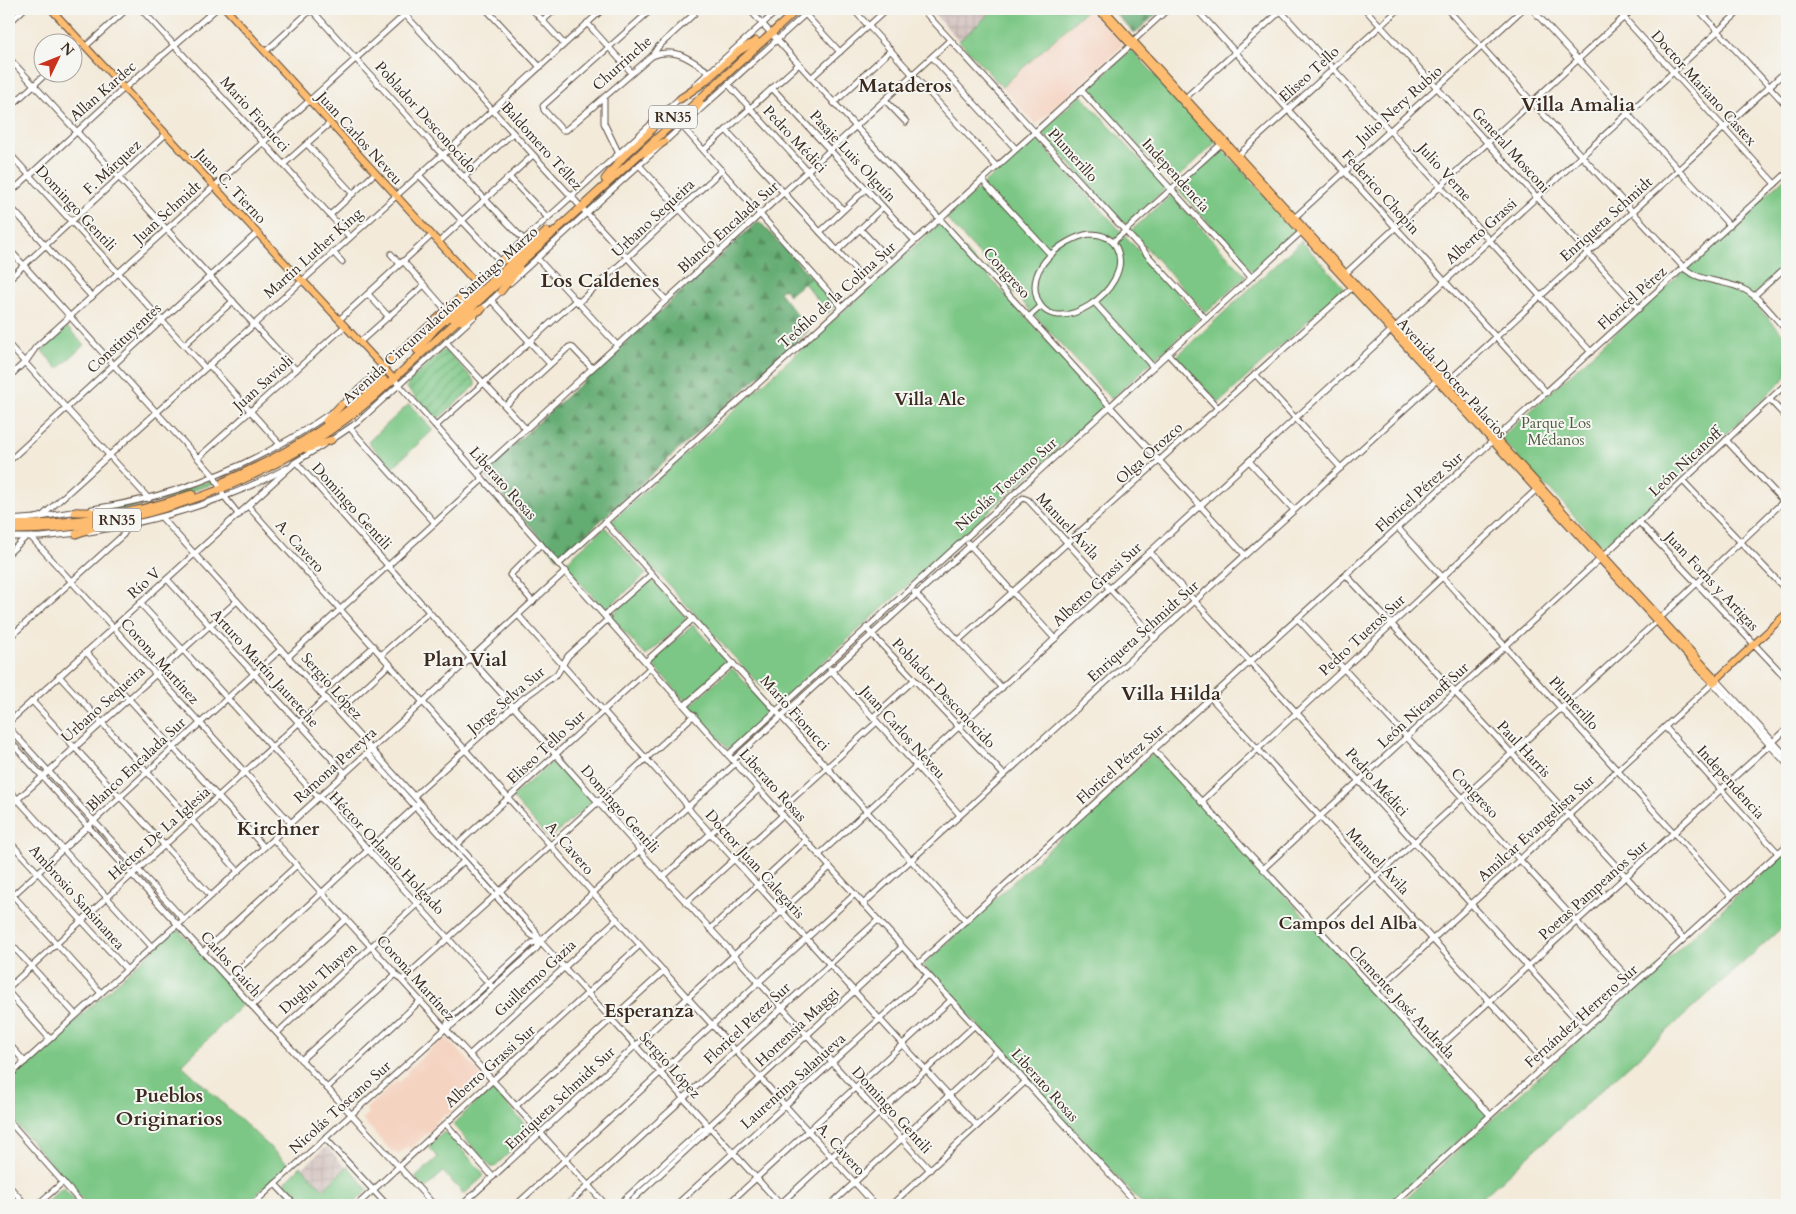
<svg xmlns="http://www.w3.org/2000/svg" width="1796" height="1214" font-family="Cardo,serif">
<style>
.built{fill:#f5d3c1}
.industrial{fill:url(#industrial-grid)}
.green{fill:#7bc785;stroke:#5b7852}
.forest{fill:url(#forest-firs);stroke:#506b48}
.garden{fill:url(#garden-furrows);stroke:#5b7852}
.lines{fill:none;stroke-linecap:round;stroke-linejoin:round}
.minor-casing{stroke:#57473a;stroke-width:7}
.major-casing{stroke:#57473a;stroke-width:8}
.highway-casing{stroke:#57473a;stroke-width:9}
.minor{stroke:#fff;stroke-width:5}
.major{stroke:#fdbc70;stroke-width:6}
.highway{stroke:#fdbc70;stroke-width:7}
.labels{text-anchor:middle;stroke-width:4;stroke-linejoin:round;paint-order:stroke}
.shield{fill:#f6f6f2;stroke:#73675e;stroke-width:1}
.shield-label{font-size:14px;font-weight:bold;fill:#3b2a1e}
.street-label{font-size:15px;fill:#3b2a1e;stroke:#f6f6f2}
.park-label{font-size:15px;fill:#4e593d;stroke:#f6f6f2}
.quarter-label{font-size:18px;font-weight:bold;fill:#3b2a1e;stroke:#f6f6f2}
.district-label{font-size:20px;font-weight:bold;fill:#3b2a1e;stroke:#f6f6f2}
</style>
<defs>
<pattern id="industrial-grid" width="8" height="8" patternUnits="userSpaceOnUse" patternTransform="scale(1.25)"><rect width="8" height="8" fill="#d1c0bc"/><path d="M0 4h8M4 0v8" fill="none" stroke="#b4a5a1"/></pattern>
<pattern id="forest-firs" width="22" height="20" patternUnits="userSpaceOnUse" patternTransform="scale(1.25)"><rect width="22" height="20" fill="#64ac72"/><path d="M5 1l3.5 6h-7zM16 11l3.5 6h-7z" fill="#548c5d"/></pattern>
<pattern id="garden-furrows" width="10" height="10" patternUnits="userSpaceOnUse" patternTransform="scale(1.25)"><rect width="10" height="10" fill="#7bc785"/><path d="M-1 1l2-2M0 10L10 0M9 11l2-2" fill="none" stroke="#66a26c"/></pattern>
</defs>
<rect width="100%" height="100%" fill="#f6f6f2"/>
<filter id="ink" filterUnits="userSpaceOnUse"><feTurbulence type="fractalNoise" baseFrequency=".02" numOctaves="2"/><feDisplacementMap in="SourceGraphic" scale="10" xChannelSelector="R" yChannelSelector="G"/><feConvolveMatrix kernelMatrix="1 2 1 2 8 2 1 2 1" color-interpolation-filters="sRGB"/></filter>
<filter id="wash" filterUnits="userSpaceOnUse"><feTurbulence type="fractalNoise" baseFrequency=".0096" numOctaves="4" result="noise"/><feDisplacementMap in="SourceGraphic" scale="20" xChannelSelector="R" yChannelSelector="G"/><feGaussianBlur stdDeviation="1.12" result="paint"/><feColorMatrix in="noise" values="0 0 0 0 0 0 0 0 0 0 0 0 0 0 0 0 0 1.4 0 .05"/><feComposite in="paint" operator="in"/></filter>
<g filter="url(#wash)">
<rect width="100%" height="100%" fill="#f3ead9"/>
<g class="built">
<polygon points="1088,9 1091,9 1122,43 1122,46 1036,125 1002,87"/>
<polygon points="443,1038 447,1038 484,1078 484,1082 447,1115 444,1115 440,1119 436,1122 436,1125 410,1149 408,1146 398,1155 394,1151 392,1152 362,1119 368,1113 366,1109 396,1081 400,1081 407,1074 407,1071"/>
</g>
<g class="industrial">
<polygon points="930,9 995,9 959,41"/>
<polygon points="324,1148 328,1148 346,1168 323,1189 303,1168"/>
</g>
<g class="green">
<polygon points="995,9 1088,9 1002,87 959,41"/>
<polygon points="1131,49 1216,142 1172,183 1087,90"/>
<polygon points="1081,95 1166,188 1125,225 1041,132"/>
<polygon points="1035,137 1200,318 1111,399 946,218"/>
<polygon points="1222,149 1296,230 1252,271 1178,189"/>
<polygon points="1787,176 1787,263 1750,299 1787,338 1787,376 1712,447 1706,441 1695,452 1700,458 1606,546 1602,546 1547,486 1545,487 1503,441 1502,437"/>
<polygon points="1171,195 1246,276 1206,313 1131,231"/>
<polygon points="940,223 1106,405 777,704 611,522"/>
<polygon points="1301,241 1344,287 1219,403 1176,357"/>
<polygon points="811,277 833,301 835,306 828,313 804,283"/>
<polygon points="67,327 84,345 58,369 42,351"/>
<polygon points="409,404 433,430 392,468 368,442"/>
<path d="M209 481H212L213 484 165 500 115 511 101 510C138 504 173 494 209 481Z"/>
<polygon points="605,527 646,574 605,610 564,564"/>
<polygon points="652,579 687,619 646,656 610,616"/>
<polygon points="693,625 728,663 685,701 651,662"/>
<polygon points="732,668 771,711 729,750 690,706"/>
<polygon points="1153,753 1488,1115 1387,1205 1143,1205 923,965"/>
<polygon points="555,759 593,801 549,839 512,797"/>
<polygon points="1787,850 1787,923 1474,1205 1398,1205"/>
<polygon points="177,928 245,1002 182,1065 289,1165 245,1205 87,1205 9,1116 9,1081"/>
<polygon points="490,1089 493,1089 530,1130 530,1133 494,1167 491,1167 454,1126 455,1122"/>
<polygon points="443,1133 447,1133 483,1173 483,1177 464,1194 443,1172 425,1189 415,1178 438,1157 428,1147"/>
<polygon points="301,1166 323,1189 348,1166 368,1190 352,1205 298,1205 281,1186"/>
<polygon points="63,1187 79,1205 43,1205"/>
</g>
<g class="forest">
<polygon points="1111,9 1162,9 1136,32 1133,32"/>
<polygon points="757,222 760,222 811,277 789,295 784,288 779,292 809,330 561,557 557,557 485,474 485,471"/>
</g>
<polygon class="garden" points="442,351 447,351 475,381 475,386 439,418 434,418 407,388 408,383"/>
</g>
<g filter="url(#ink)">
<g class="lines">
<g class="minor-casing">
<g id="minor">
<polyline points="141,9 350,237"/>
<polyline points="311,9 437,149 524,240"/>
<polyline points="400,9 666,300"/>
<polyline points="486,9 540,67"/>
<polyline points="532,9 564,44"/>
<polyline points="652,9 543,106 544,110 562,130 566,130 652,56 658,47 694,14 694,11 693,9"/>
<polyline points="749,9 1245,555"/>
<polyline points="853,9 997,167"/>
<polyline points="922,9 1206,319"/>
<polyline points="1196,9 1547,393"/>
<polyline points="1279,9 1591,352"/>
<polyline points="1365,9 1639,309"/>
<path d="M1447 9 1685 269C1703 283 1726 280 1745 290 1761 298 1774 317 1787 331"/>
<polyline points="1532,9 1730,226"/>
<polyline points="1616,9 1775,184"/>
<polyline points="1698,9 1787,106"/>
<polyline points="805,14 840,52"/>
<polyline points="543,20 556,9"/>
<polyline points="9,23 24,9"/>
<polyline points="587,23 632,73"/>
<polyline points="86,46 127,9"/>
<polyline points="72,50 81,42"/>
<polyline points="265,52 312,9"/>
<path d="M652 56C675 46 691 60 709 72"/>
<polyline points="932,57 1016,149"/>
<polyline points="9,58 296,370"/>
<polyline points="811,78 887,9"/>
<polyline points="728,84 843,210"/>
<polyline points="695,85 779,9"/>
<polyline points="772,88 915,241"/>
<polyline points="1081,90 1251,277"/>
<polyline points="604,98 604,123 619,154"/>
<polyline points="1184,99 1283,9"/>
<polyline points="885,100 906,122"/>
<polyline points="834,103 891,50"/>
<polyline points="9,108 48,72"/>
<polyline points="693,116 811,9"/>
<polyline points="682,126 842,307"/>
<polyline points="726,130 868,284"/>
<polyline points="307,144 353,194"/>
<polyline points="704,150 799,64"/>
<polyline points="9,153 205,368"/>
<polyline points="1235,158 1399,9"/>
<polyline points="284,164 330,123"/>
<polyline points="639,165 719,252"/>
<polyline points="419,175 500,261"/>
<polyline points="464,177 513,133"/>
<polyline points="509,177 548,218"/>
<polyline points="982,180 1051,255"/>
<polyline points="9,194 120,92 216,9"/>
<polyline points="9,205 92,297"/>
<polyline points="330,215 375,173"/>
<polyline points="1293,219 1523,9"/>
<polyline points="860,229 891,262"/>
<polyline points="820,232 866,189"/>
<path d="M1089 234C1100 234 1112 237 1117 249 1135 289 1052 343 1037 298 1026 268 1062 239 1089 234Z"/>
<polyline points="439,242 533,155"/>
<polyline points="1113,242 1221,144"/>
<polyline points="9,249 214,476 224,496 239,515"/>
<polyline points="837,251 883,207"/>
<polyline points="333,252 342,262"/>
<polyline points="391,254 400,264"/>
<polyline points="537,258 617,345"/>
<polyline points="403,261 446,310"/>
<polyline points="1345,274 1633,9"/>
<polyline points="9,279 166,134"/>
<polyline points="476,283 681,97"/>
<polyline points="510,283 683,125"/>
<polyline points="368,294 389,317"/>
<polyline points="1754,296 1787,266"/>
<polyline points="491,300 550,364"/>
<polyline points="1094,302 1153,367"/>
<polyline points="578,303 722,170"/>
<polyline points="481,310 502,290"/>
<polyline points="1029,317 1041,306"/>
<polyline points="339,320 432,235"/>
<polyline points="360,342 424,285"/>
<polyline points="446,342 526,429"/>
<polyline points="9,345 149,499"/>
<polyline points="184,345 233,301"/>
<polyline points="1168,354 1218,408"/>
<polyline points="209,365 279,443"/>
<polyline points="1255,374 1341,468"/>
<polyline points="9,377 27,360 36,347 411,9"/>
<polyline points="393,378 737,765 1138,1205"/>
<polyline points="1445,384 1787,70"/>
<polyline points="1770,400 1787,418"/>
<polyline points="505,406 569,347 573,348 592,368"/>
<polyline points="339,407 383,367"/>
<polyline points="436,426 576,300"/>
<polyline points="350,428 435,523"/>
<polyline points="1726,440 1787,505"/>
<polyline points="330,441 358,422 475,316"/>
<polyline points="198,458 345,326"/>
<polyline points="9,461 257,233"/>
<polyline points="1249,461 1294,510"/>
<polyline points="294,463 323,445"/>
<polyline points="478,473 950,40"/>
<polyline points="1683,481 1787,591"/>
<polyline points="248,506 593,893 875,1205"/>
<path d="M92 509C178 497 260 462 332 412"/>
<polyline points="41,517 437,159 449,150 603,9"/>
<polyline points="162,518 535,930 540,941"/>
<polyline points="9,520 34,518 78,511"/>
<polyline points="605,522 966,921"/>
<polyline points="1639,522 1787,679"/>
<polyline points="1398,528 1731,896"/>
<path d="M89 532C158 521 224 502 287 468"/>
<polyline points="9,537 41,537 78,533"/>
<polyline points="31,537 291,823"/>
<polyline points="968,543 1055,639"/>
<polyline points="1150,552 1585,1029"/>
<polyline points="9,553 25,538"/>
<polyline points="559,564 1131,45 1133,41 1168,9"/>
<polyline points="1346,575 1684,939"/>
<polyline points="167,579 345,773"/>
<polyline points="914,592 1002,688"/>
<polyline points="533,602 510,575 541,544"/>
<polyline points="140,603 313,792 325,802 493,988"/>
<polyline points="518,615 683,800 692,813 977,1126"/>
<polyline points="605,615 652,574"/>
<polyline points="1298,619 1634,984"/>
<polyline points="866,628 1004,775"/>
<polyline points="9,638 123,535 129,525"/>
<polyline points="959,640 1355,285"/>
<polyline points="86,652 264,847"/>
<polyline points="381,655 429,612"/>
<polyline points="288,657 483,479"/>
<polyline points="646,661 693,619"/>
<polyline points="830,669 960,815"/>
<polyline points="59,676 238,871"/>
<polyline points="1717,680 1787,757"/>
<polyline points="321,694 374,646"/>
<polyline points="1211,698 1547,1064"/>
<polyline points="32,701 211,896"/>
<polyline points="685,705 733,663"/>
<polyline points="338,712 390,664"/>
<polyline points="873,717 914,680"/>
<polyline points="9,722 296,462 636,845 644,856 930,1170"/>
<polyline points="1665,727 1778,853"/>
<polyline points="9,728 184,920"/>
<polyline points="9,740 434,1205"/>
<polyline points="1154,750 1490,1115"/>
<polyline points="367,753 530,934 540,941 781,1205"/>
<polyline points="728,755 1301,232"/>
<polyline points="733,760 1023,498 1028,500 1155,638"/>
<polyline points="9,790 152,947"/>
<polyline points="414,796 518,702 557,674 568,656 608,619"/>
<polyline points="1201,802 1539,487"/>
<polyline points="9,807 237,601"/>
<polyline points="779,811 877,722"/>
<polyline points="273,839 606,1205"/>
<polyline points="9,841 127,970"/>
<polyline points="458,844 651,667"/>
<polyline points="819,855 1742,9"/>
<polyline points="1263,869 1600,559 1787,383"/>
<polyline points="663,877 759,789"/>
<polyline points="9,891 101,993"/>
<polyline points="9,899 281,649"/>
<polyline points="686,903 783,815"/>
<polyline points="863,904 1439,378"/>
<polyline points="710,929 806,840"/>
<polyline points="1319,929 1657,621 1787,498"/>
<polyline points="9,942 76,1015"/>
<polyline points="203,952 297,865"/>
<polyline points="918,964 1787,173"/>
<polyline points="228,979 417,805"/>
<polyline points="402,980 694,715"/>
<polyline points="9,987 326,698"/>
<polyline points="1376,991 1713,683 1787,764"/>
<polyline points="9,993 50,1039"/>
<polyline points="252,1006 346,919"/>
<polyline points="445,1029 450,1018 532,943 540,941"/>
<polyline points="277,1033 464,861"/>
<polyline points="9,1044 25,1062"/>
<polyline points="1433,1053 1787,729"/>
<polyline points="469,1055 617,919"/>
<polyline points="301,1060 396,974"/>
<polyline points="9,1076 172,929 188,917 566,571"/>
<polyline points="327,1088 420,1001"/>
<polyline points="516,1106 664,971"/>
<polyline points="9,1121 83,1205"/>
<polyline points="446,1124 493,1177"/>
<polyline points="325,1138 387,1205"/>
<polyline points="275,1184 295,1205"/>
<polyline points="9,1186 26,1205"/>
<polyline points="37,1205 63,1182"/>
<polyline points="252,1205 445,1029 452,1025 537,948 540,941 736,763"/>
<polyline points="357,1205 640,945"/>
<polyline points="462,1205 830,867"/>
<polyline points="516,1205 855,894"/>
<polyline points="567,1205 878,920"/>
<polyline points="618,1205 702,1129 709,1126 902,947"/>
<polyline points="627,1205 706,1132 709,1126"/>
<polyline points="676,1205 928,975"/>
<polyline points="727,1205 951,1000"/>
<polyline points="779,1205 974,1026"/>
<polyline points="830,1205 997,1051"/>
<polyline points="891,1205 1025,1082"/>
<polyline points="1392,1205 1787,845"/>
</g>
</g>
<g class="major-casing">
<g id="major">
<polyline points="51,9 297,276 306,284 393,378"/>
<polyline points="226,9 476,283 383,367"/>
<polyline points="1098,9 1713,683 1787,613"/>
<polyline points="1104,9 1717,680"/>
</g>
</g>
<g class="highway-casing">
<g id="highway">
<polyline points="680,99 703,83 739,51 756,41"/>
<polyline points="682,126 700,103"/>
<polyline points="645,153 664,142"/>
<polyline points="605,179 623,157 649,133 660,117"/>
<polyline points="500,261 511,258 517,254"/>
<polyline points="501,291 519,268"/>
<polyline points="451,318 547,231"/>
<polyline points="461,321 482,309"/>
<polyline points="417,350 435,329 460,306 470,289"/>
<polyline points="326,421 341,405"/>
<polyline points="306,449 331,440"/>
<path d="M223 482C282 457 337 423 384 380"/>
<polyline points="75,512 110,512"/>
<path d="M9 525C71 524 133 515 192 494"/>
<path d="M9 530C141 531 274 482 375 396L798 9"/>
<polyline points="76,534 95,527"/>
</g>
</g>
<use href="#minor" class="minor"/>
<use href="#major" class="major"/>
<use href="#highway" class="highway"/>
</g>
</g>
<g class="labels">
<g class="shield">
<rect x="649" y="105.5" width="48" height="23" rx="4"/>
<rect x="93" y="508.5" width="48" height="23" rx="4"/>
</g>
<g class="shield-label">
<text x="673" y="122">RN35</text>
<text x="117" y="525">RN35</text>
</g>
<g class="street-label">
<text transform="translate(622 63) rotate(-42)" y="5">Churrinche</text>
<text transform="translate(1309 74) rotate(-42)" y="5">Eliseo Tello</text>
<text transform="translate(1704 88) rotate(48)" y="5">Doctor Mariano Castex</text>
<text transform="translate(103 91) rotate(-41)" y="5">Allan Kardec</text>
<text transform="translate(1399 105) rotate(-42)" y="5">Julio Nery Rubio</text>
<text transform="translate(255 114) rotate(48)" y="5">Mario Fiorucci</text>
<text transform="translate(426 117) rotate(48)" y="5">Poblador Desconocido</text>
<text transform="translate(360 138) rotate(48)" y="5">Juan Carlos Neveu</text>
<text transform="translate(795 139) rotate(47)" y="5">Pedro Médici</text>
<text transform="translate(542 146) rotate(48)" y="5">Baldomero Téllez</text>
<text transform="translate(1511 150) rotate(48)" y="5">General Mosconi</text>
<text transform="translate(1073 155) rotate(48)" y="5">Plumerillo</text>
<text transform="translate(853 156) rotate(47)" y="5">Pasaje Luis Olguín</text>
<text transform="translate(112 167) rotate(-43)" y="5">F. Márquez</text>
<text transform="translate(1445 172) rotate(48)" y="5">Julio Verne</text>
<text transform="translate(1176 175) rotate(48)" y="5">Independencia</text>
<text transform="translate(231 186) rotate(47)" y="5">Juan C. Tierno</text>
<text transform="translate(1381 192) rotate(48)" y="5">Federico Chopin</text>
<text transform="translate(76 208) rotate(47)" y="5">Domingo Gentili</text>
<text transform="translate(167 212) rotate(-42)" y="5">Juan Schmidt</text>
<text transform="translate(653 218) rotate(-43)" y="5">Urbano Sequeira</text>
<text transform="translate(1606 219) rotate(-42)" y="5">Enriqueta Schmidt</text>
<text transform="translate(728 227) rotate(-42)" y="5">Blanco Encalada Sur</text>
<text transform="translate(1481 231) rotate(-42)" y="5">Alberto Grassi</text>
<text transform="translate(313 253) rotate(-42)" y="5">Martin Luther King</text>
<text transform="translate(1007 273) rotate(48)" y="5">Congreso</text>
<text transform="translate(837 295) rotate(-42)" y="5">Teófilo de la Colina Sur</text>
<text transform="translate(1632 298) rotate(-42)" y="5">Floricel Pérez</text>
<text transform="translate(440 315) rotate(-42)" y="5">Avenida Circunvalación Santiago Marzo</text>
<text transform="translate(124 338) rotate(-43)" y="5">Constituyentes</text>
<text transform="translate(1452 378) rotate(48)" y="5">Avenida Doctor Palacios</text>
<text transform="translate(263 383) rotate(-42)" y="5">Juan Savioli</text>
<text transform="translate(1149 453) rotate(-42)" y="5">Olga Orozco</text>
<text transform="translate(1685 462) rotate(-43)" y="5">León Nicanoff</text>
<text transform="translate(503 483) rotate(48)" y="5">Liberato Rosas</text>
<text transform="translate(1006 484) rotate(-42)" y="5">Nicolás Toscano Sur</text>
<text transform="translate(1419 492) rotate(-42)" y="5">Floricel Pérez Sur</text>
<text transform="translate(352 506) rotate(48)" y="5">Domingo Gentili</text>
<text transform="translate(1068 526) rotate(47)" y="5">Manuel Ávila</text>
<text transform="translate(300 546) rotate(48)" y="5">A. Cavero</text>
<text transform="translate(1712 581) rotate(47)" y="5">Juan Forns y Artigas</text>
<text transform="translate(144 583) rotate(-42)" y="5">Río V</text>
<text transform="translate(1097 584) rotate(-43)" y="5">Alberto Grassi Sur</text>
<text transform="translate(1143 631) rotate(-42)" y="5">Enriqueta Schmidt Sur</text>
<text transform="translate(1362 635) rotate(-43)" y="5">Pedro Tueros Sur</text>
<text transform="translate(160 661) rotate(48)" y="5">Corona Martínez</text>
<text transform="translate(265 668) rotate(48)" y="5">Arturo Martín Jauretche</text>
<text transform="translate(332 686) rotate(48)" y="5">Sergio López</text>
<text transform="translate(944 693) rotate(47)" y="5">Poblador Desconocido</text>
<text transform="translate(506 700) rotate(-40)" y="5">Jorge Selva Sur</text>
<text transform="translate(1574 703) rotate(48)" y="5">Plumerillo</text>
<text transform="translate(103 704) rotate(-42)" y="5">Urbano Sequeira</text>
<text transform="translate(1423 705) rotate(-43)" y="5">León Nicanoff Sur</text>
<text transform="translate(795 713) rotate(48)" y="5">Mario Fiorucci</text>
<text transform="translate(903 732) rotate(48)" y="5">Juan Carlos Neveu</text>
<text transform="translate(546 747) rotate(-43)" y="5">Eliseo Tello Sur</text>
<text transform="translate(1524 749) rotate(47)" y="5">Paul Harris</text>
<text transform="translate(136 764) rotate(-43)" y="5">Blanco Encalada Sur</text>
<text transform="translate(1120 764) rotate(-42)" y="5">Floricel Pérez Sur</text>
<text transform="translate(335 765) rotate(-42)" y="5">Ramona Pereyra</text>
<text transform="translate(1377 782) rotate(48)" y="5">Pedro Médici</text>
<text transform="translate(1731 782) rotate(48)" y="5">Independencia</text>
<text transform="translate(773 785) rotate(48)" y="5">Liberato Rosas</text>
<text transform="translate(1475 793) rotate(47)" y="5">Congreso</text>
<text transform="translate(620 809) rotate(49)" y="5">Domingo Gentili</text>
<text transform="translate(1536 828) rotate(-42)" y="5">Amilcar Evangelista Sur</text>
<text transform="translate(159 833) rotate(-42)" y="5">Héctor De La Iglesia</text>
<text transform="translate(570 848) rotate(49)" y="5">A. Cavero</text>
<text transform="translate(387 853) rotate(47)" y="5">Héctor Orlando Holgado</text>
<text transform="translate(1378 861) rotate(47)" y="5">Manuel Ávila</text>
<text transform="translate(755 864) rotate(48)" y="5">Doctor Juan Calegaris</text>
<text transform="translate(1593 890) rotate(-42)" y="5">Poetas Pampeanos Sur</text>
<text transform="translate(77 897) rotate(48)" y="5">Ambrosio Sansinanea</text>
<text transform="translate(231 964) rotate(48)" y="5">Carlos Gaich</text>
<text transform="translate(318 978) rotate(-42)" y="5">Dughu Thayen</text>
<text transform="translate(416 978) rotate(48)" y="5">Corona Martínez</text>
<text transform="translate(535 978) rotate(-43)" y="5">Guillermo Gazia</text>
<text transform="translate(1402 1002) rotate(47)" y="5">Clemente José Andrada</text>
<text transform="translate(1581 1016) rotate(-42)" y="5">Fernández Herrero Sur</text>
<text transform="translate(747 1023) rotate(-43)" y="5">Floricel Pérez Sur</text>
<text transform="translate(797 1027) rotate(-43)" y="5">Hortensia Maggi</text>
<text transform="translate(670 1065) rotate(48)" y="5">Sergio López</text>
<text transform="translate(490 1066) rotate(-42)" y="5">Alberto Grassi Sur</text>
<text transform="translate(793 1081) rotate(-42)" y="5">Laurentina Salanueva</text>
<text transform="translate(1045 1085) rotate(48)" y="5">Liberato Rosas</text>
<text transform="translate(560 1098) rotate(-43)" y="5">Enriqueta Schmidt Sur</text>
<text transform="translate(340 1107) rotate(-42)" y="5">Nicolás Toscano Sur</text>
<text transform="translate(892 1110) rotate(48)" y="5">Domingo Gentili</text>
<text transform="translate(841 1149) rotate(48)" y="5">A. Cavero</text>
</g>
<g class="park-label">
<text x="1556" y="428">Parque Los<tspan x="1556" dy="17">Médanos</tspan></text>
</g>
<g class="quarter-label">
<text x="930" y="405">Villa Ale</text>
<text x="1348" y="929">Campos del Alba</text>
</g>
<g class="district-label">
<text x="905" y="92">Mataderos</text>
<text x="1578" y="111">Villa Amalia</text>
<text x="600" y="287">Los Caldenes</text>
<text x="465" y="666">Plan Vial</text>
<text x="1171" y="700">Villa Hilda</text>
<text x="278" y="835">Kirchner</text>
<text x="649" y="1017">Esperanza</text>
<text x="169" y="1102">Pueblos<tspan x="169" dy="23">Originarios</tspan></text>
</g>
</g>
<rect width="1796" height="1214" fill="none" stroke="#f6f6f2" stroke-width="30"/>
<g transform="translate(58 58) rotate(47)"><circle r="24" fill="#f6f6f2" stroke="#aba49d"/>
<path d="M0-4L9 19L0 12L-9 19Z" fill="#c8321e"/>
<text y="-8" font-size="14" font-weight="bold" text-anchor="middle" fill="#3b2a1e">N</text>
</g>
</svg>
